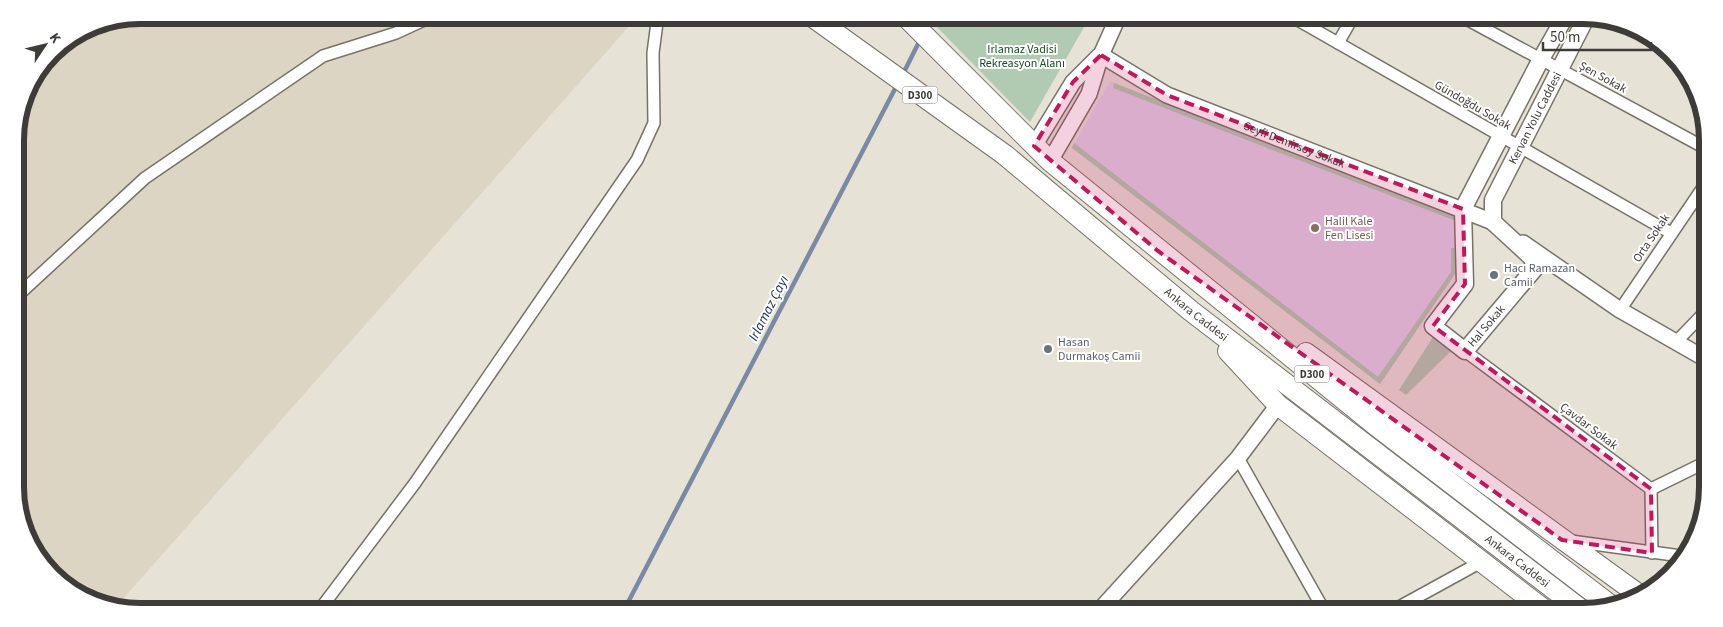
<svg xmlns="http://www.w3.org/2000/svg" width="1723" height="627" font-family="'Source Sans 3',sans-serif">
<style>
.built{fill:#dcd5c3}
.education{fill:#dfd3e8}
.green{fill:#b0cbb1}
.lines{fill:none;stroke-linecap:round;stroke-linejoin:round}
.stream{stroke:#7a89a4;stroke-width:4.5}
.minor-casing{stroke:#777369;stroke-width:14}
.tertiary-casing{stroke:#777369;stroke-width:18}
.secondary-casing{stroke:#777369;stroke-width:19}
.trunk-casing{stroke:#777369;stroke-width:22}
.minor{stroke:#fff;stroke-width:11}
.tertiary{stroke:#fff;stroke-width:15}
.secondary{stroke:#fff;stroke-width:16}
.trunk{stroke:#fff;stroke-width:20}
.marked{fill:#c2185b;fill-opacity:0.2;stroke:#c2185b;stroke-width:4;stroke-dasharray:10 6;stroke-linejoin:round}
.education-dot{fill:#8d6e63;stroke:#fff;stroke-width:2}
.worship-dot{fill:#6b7280;stroke:#fff;stroke-width:2}
.labels{text-anchor:middle;stroke-width:4;stroke-linejoin:round;paint-order:stroke}
.shield{fill:#fff;stroke:#787674;stroke-width:1}
.shield-label{font-size:11px;font-weight:bold;fill:#3e3c38}
.park-label{font-size:12px;fill:#174d20;stroke:#fff}
.street-label{font-size:12px;fill:#3e3c38;stroke:#fff}
.education-label{font-size:12px;fill:#785e54;stroke:#fff;text-anchor:start}
.worship-label{font-size:12px;fill:#5b616d;stroke:#fff;text-anchor:start}
.water-label{font-size:14px;font-style:italic;fill:#153061;stroke:#fff}
.rim{fill:none;stroke:#3e3c38;stroke-width:6}
</style>
<rect width="100%" height="100%" fill="#e7e2d6"/>
<polygon class="built" points="140,15 639,15 115,608 100,605 46,569 17,511 15,131 28,84 57,46 92,24"/>
<polygon class="education" points="1110,81 1457,216 1453,234 1460,238 1456,248 1455,274 1380,384 1072,148"/>
<g class="green">
<polygon points="925,15 1091,15 1030,122"/>
<polygon points="1114,83 1457,216 1456,221 1113,88"/>
<polygon points="1074,143 1378,377 1451,272 1451,248 1456,248 1455,274 1380,384 1072,148"/>
<polygon points="1433,337 1452,350 1406,395 1399,390"/>
</g>
<g class="lines">
<g class="stream">
<polyline points="926,29 933,15"/>
<polyline points="903,74 921,38"/>
<polyline points="623,612 897,85"/>
</g>
<g class="minor-casing">
<g id="minor">
<polyline points="1289,15 1671,233"/>
<polyline points="1459,15 1707,149"/>
<polyline points="1338,43 1354,15"/>
<polyline points="16,297 145,178 323,56 396,33 435,15"/>
<polyline points="1620,310 1706,183"/>
<polyline points="1676,342 1704,313"/>
<polyline points="1465,351 1651,489 1702,464"/>
<polyline points="1238,458 1325,612"/>
<polyline points="1651,489 1652,553"/>
<polyline points="1571,541 1681,556"/>
<polyline points="318,612 415,483 637,160 654,123 653,53 658,15"/>
<polyline points="1390,612 1481,562"/>
</g>
</g>
<g class="tertiary-casing">
<g id="tertiary">
<path id="s1" d="M1101 55 1167 95 1493 222"/>
<polyline points="1034,146 1073,82 1099,56"/>
<polyline points="1050,161 1089,94 1101,55 1119,15"/>
<polyline points="1523,243 1620,310 1704,358"/>
<polyline points="1098,612 1238,458 1278,405"/>
</g>
</g>
<g class="secondary-casing">
<g id="secondary">
<path id="s2" d="M1566 15 1541 59 1463 209 1465 284 1433 326 1465 351 1536 267 1531 257 1493 222V200L1587 16"/>
</g>
</g>
<g class="trunk-casing">
<g id="trunk">
<path id="s3" d="M810 15 1005 155 1191 311 1584 612"/>
<polyline points="904,15 1050,161 1374,424 1610,605"/>
<polyline points="1228,351 1278,405 1547,612"/>
<polyline points="1306,353 1638,594"/>
</g>
</g>
<use href="#minor" class="minor"/>
<use href="#tertiary" class="tertiary"/>
<use href="#secondary" class="secondary"/>
<use href="#trunk" class="trunk"/>
</g>
<path class="marked" d="M1101 55 1167 95 1463 209 1465 284 1433 326 1651 489 1652 553 1562 540 1158 251 1034 146 1073 82Z"/>
<circle class="education-dot" cx="1315" cy="228" r="5"/>
<g class="worship-dot">
<circle cx="1494" cy="275" r="5"/>
<circle cx="1048" cy="349" r="5"/>
</g>
<g class="labels">
<g class="shield">
<rect x="902.5" y="86.5" width="35" height="17" rx="4"/>
<rect x="1294.5" y="365.5" width="35" height="17" rx="4"/>
</g>
<g class="shield-label">
<text x="920" y="99">D300</text>
<text x="1312" y="378">D300</text>
</g>
<g class="park-label">
<text x="1022" y="53">Irlamaz Vadisi<tspan x="1022" dy="14">Rekreasyon Alanı</tspan></text>
</g>
<g class="street-label">
<text transform="translate(1603 77) rotate(29)" y="4">Şen Sokak</text>
<text transform="translate(1473 105) rotate(30)" y="4">Gündoğdu Sokak</text>
<text dy="4" stroke="none"><textPath href="#s2" startOffset="675">Kervan Yolu Caddesi</textPath></text>
<text dy="4" stroke="none"><textPath href="#s1" startOffset="214">Seyfi Demirsoy Sokak</textPath></text>
<text transform="translate(1651 238) rotate(-56)" y="4">Orta Sokak</text>
<text dy="4" stroke="none"><textPath href="#s3" startOffset="489">Ankara Caddesi</textPath></text>
<text dy="4" stroke="none"><textPath href="#s2" startOffset="421">Hal Sokak</textPath></text>
<text transform="translate(1589 426) rotate(37)" y="4">Çavdar Sokak</text>
<text dy="4" stroke="none"><textPath href="#s3" startOffset="894">Ankara Caddesi</textPath></text>
</g>
<g class="education-label">
<text x="1325" y="225">Halil Kale<tspan x="1325" dy="14">Fen Lisesi</tspan></text>
</g>
<g class="worship-label">
<text x="1504" y="272">Hacı Ramazan<tspan x="1504" dy="14">Camii</tspan></text>
<text x="1058" y="346">Hasan<tspan x="1058" dy="14">Durmakoş Camii</tspan></text>
</g>
<g class="water-label">
<text transform="translate(768 308) rotate(-63)" y="5">Irlamaz Çayı</text>
</g>
</g>
<path d="M0 0H1723V627H0ZM140 24H1583A116 116 0 0 1 1699 140V487A116 116 0 0 1 1583 603H140A116 116 0 0 1 24 487V140A116 116 0 0 1 140 24Z" fill="#fff" fill-rule="evenodd"/>
<path class="rim" d="M140 24H1583A116 116 0 0 1 1699 140V487A116 116 0 0 1 1583 603H140A116 116 0 0 1 24 487V140A116 116 0 0 1 140 24Z"/>
<g transform="translate(45 45) rotate(55)" stroke="#ffffff" stroke-width="4" paint-order="stroke">
<path d="M0-4L9 19L0 12L-9 19Z" fill="#3e3c38"/>
<text y="-8" font-size="14" font-weight="bold" text-anchor="middle" fill="#3e3c38">K</text>
</g>
<path d="M1543 42v8h108v-8" fill="none" stroke="#3e3c38" stroke-width="2.5"/>
<text x="1550" y="42" font-size="15" fill="#3e3c38" stroke="#ffffff" stroke-width="4" paint-order="stroke">50 m</text>
</svg>
